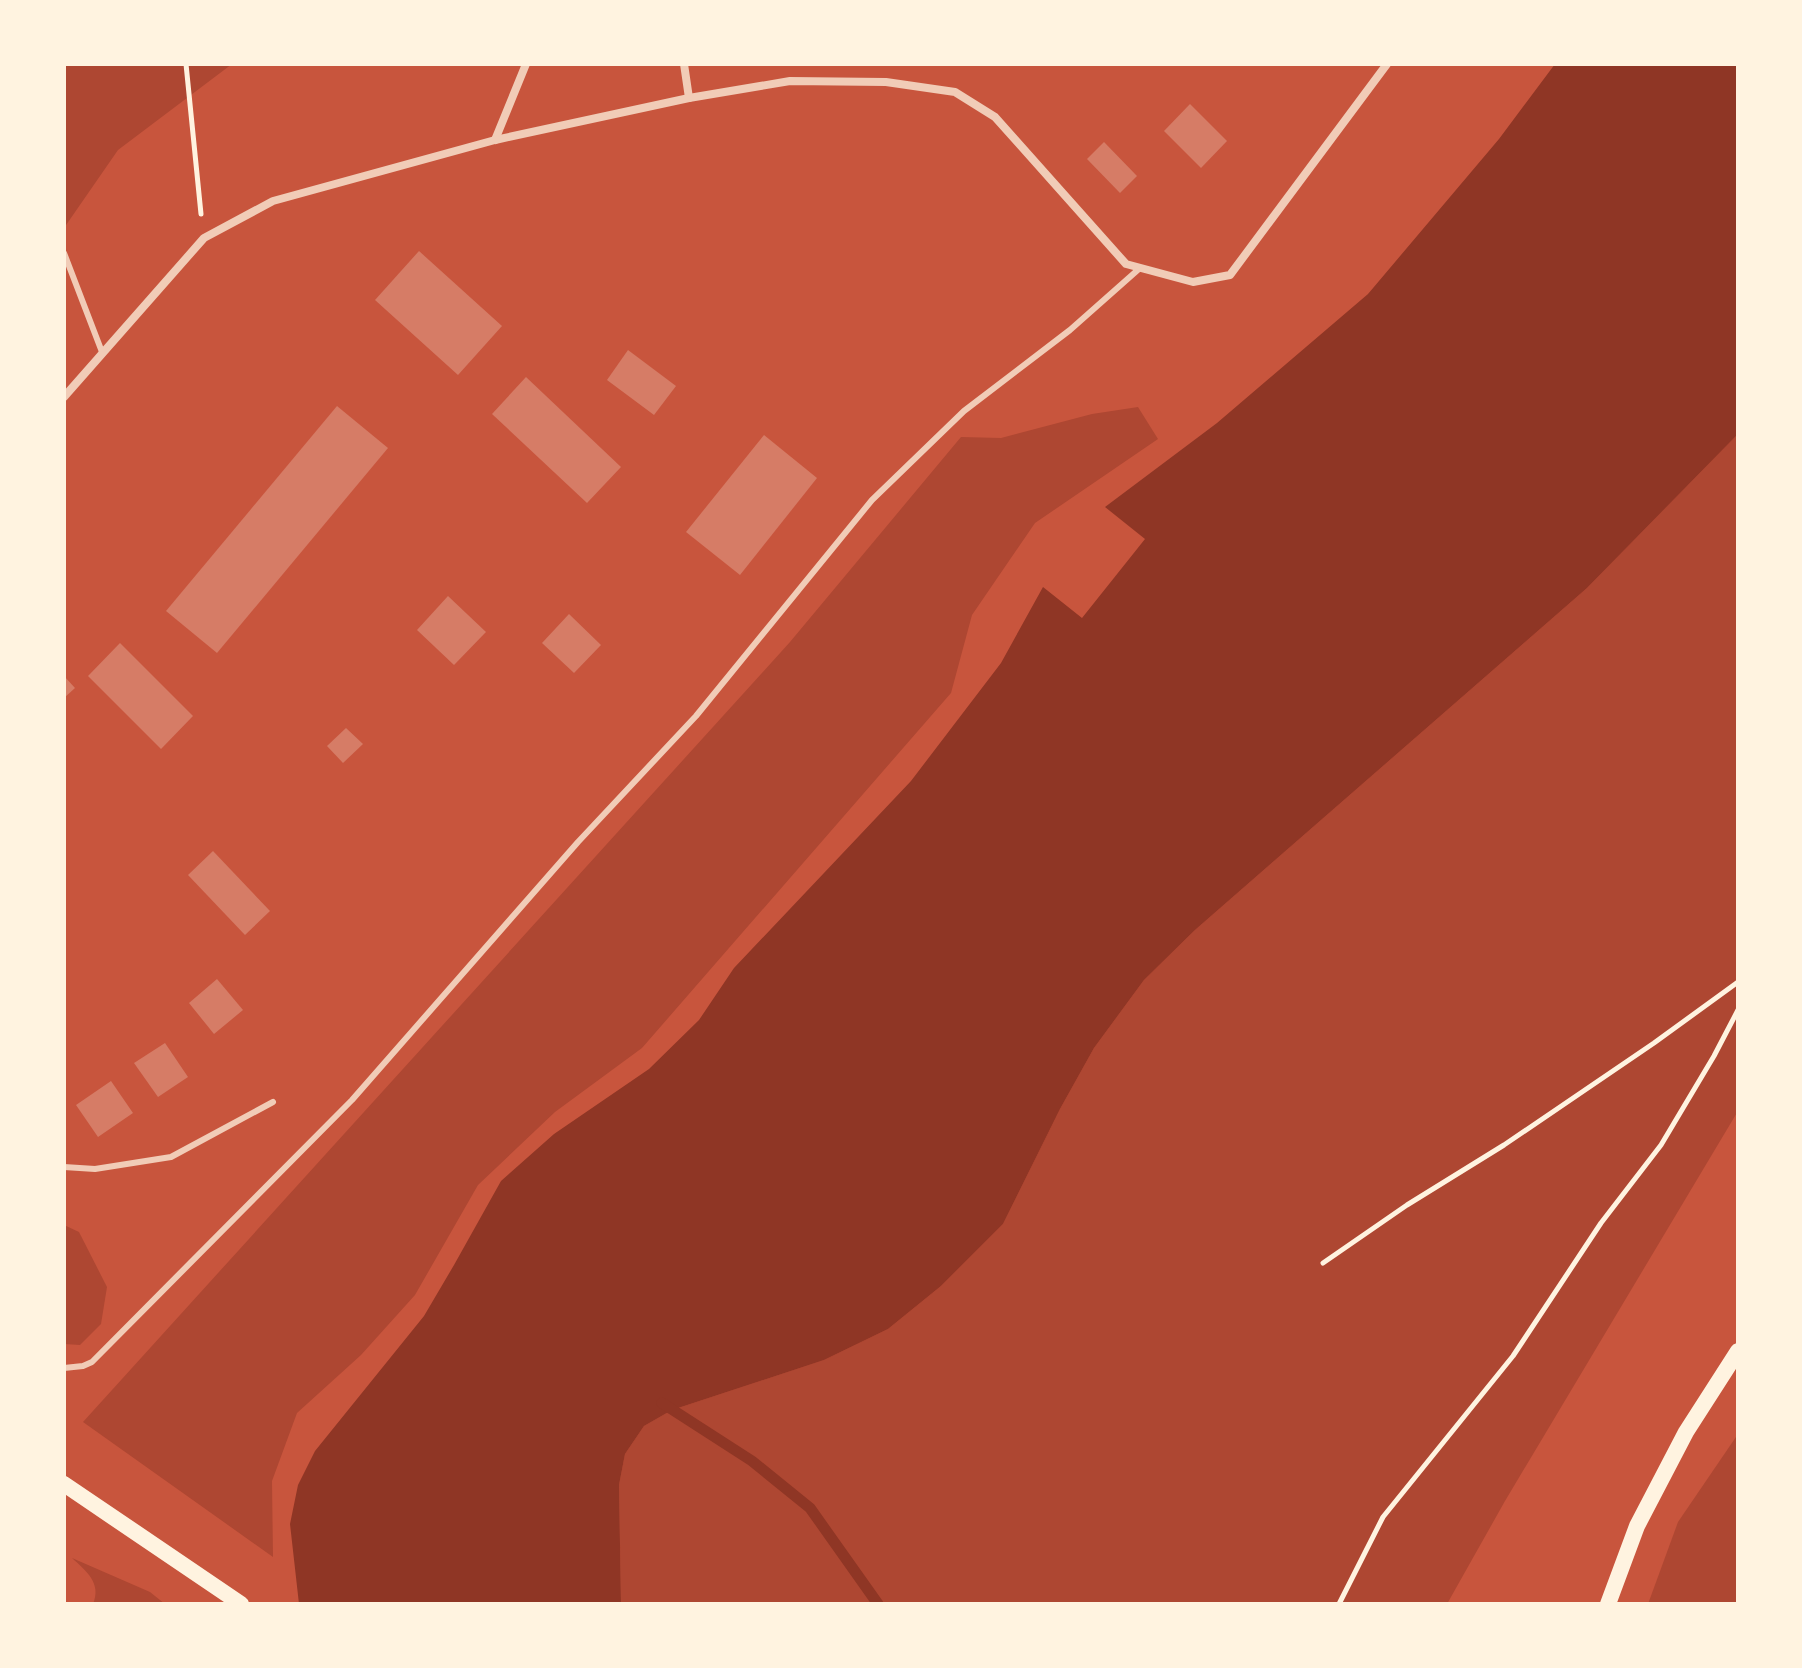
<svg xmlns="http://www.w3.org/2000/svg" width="1802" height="1668" font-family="Commissioner,sans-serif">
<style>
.green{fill:#ae4732}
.water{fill:#8f3625}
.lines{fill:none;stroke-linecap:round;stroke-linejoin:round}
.stream{stroke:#8f3625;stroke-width:11}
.building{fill:#d67c66}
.path{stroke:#fff3e0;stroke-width:5}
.service{stroke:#f1ccb7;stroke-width:6}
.minor{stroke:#f1ccb7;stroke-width:8}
.secondary{stroke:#fff3e0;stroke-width:16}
</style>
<rect width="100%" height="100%" fill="#c8553d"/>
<g class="green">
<polygon points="64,64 232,64 118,150 64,228"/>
<polygon points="1138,407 1158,439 1035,523 972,615 951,693 642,1048 555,1112 478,1185 415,1295 361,1355 297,1413 272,1481 273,1557 83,1422 790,642 961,437 1001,438 1092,414"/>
<polygon points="1738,434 1738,1111 1505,1501 1447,1604 621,1604 619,1485 625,1454 644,1426 672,1410 824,1360 888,1329 941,1286 1003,1224 1060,1109 1094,1048 1144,980 1195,930 1587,588"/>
<polygon points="64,1225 79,1232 107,1287 101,1324 80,1345 64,1344"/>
<polygon points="1738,1434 1738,1604 1648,1604 1678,1522"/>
<path d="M72 1558 150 1592 165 1604H93C102 1583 86 1571 72 1558Z"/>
</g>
<polygon class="water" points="1555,64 1738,64 1738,434 1587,588 1195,930 1144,980 1094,1048 1060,1109 1003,1224 941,1286 888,1329 824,1360 672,1410 644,1426 625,1454 619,1485 621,1604 299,1604 290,1524 298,1485 315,1451 424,1316 454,1265 501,1181 554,1134 649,1069 699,1020 734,968 911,781 1001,663 1043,587 1082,618 1145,539 1105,507 1217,423 1368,294 1499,139"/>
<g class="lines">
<polyline class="stream" points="662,1403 752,1461 810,1508 878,1604"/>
</g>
<g class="building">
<polygon points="1190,104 1227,141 1201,168 1164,131"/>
<polygon points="1104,142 1137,176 1120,193 1087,159"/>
<polygon points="419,251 502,326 458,375 375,300"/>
<polygon points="628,350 676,386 654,415 607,380"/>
<polygon points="526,377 621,467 587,503 492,414"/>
<polygon points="337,406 388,448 217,653 166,611"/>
<polygon points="764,435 817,478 740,575 686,532"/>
<polygon points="448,596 486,632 454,665 417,630"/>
<polygon points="569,614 601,645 574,673 542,643"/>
<polygon points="120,643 193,716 161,749 88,676"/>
<polygon points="64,676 75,688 64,698"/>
<polygon points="346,728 363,744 343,763 327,746"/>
<polygon points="213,851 270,911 245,935 188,875"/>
<polygon points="217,979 243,1010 214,1034 189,1003"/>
<polygon points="165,1043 188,1077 158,1097 134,1063"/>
<polygon points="111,1081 133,1113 98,1137 76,1105"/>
</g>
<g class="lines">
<g class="path">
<polyline points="186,64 201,214"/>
<polyline points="1323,1263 1407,1205 1504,1145 1654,1043 1738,982"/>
<polyline points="1339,1604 1383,1517 1513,1356 1601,1223 1661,1145 1714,1056 1738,1010"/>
</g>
<g class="service">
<polyline points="64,253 102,352"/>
<polyline points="64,1167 95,1169 171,1157 273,1102"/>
<polyline points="64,1368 83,1366 92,1362 352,1100 578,842 696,716 872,500 964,411 1070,330 1140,268"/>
</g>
<g class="minor">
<polyline points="684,64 689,98"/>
<polyline points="495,140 526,64"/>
<polyline points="64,397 204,238 273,201 495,140 689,98 790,81 886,82 955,92 995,117 1126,264 1193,282 1230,275 1387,64"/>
</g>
<g class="secondary">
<polyline points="64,1484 241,1604"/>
<polyline points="1608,1604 1637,1526 1686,1432 1738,1351"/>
</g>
</g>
<rect width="1802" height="1668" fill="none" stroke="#fff3e0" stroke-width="132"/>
</svg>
